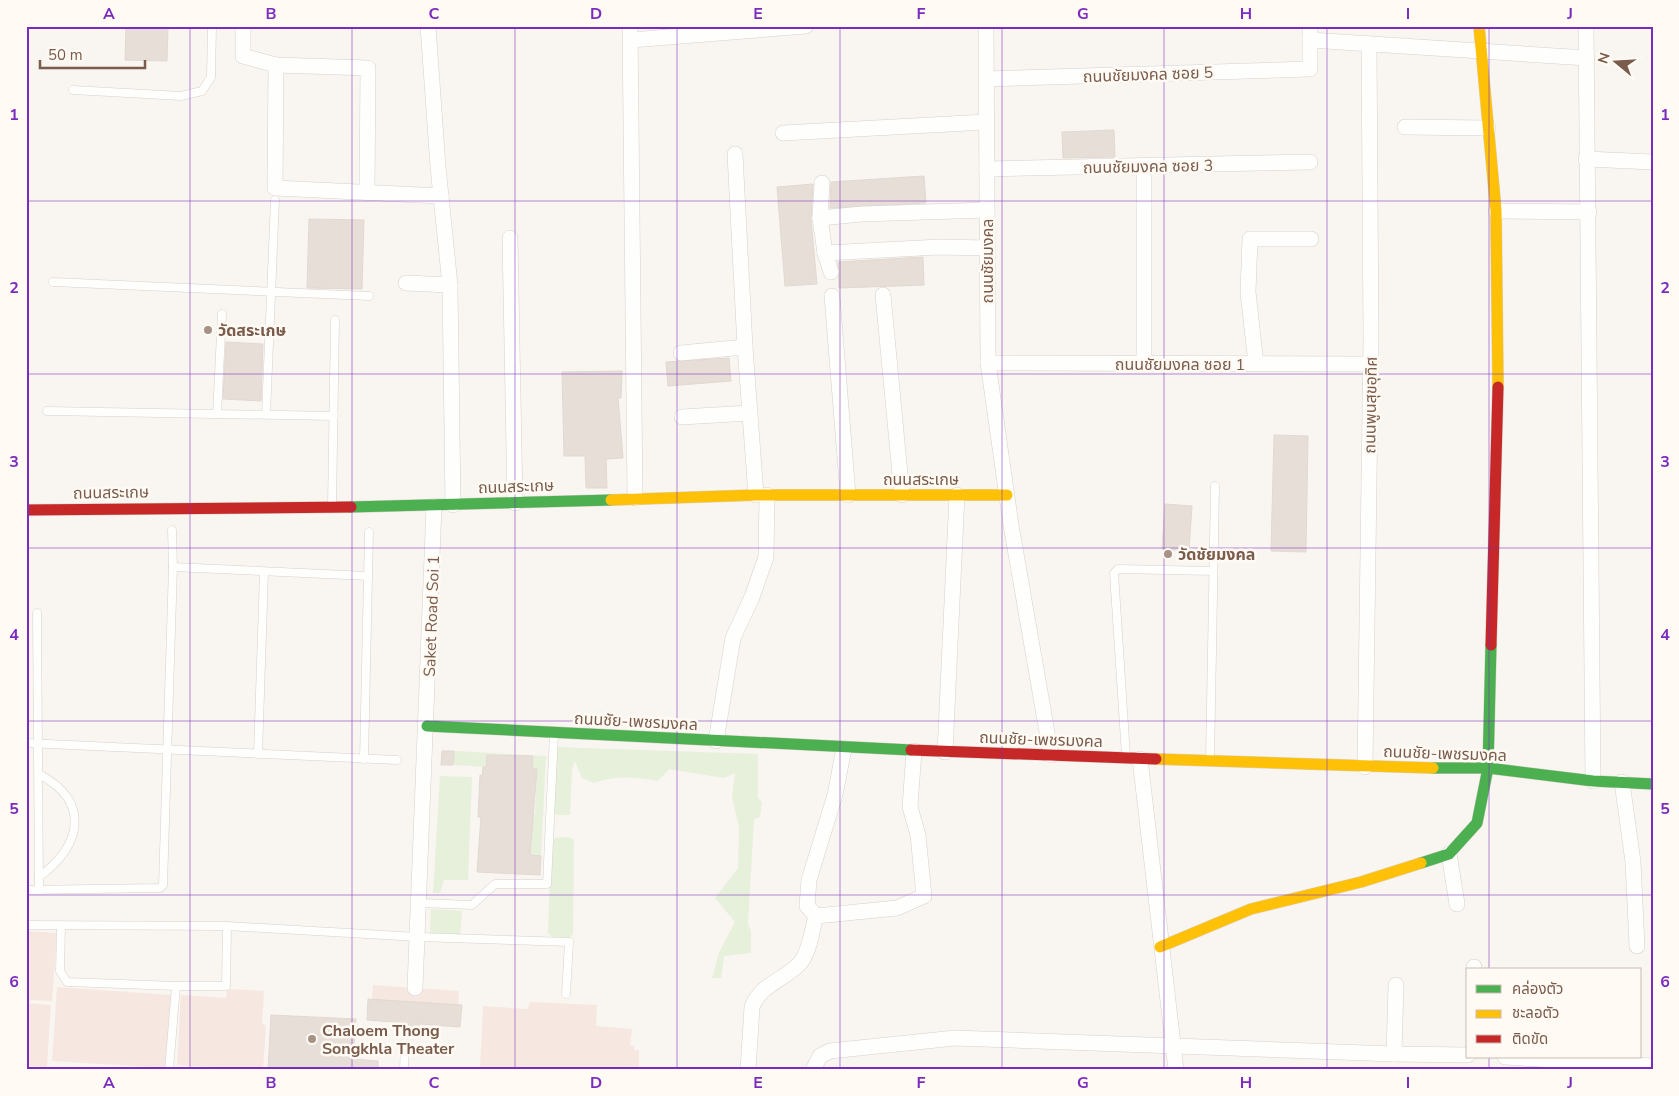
<svg xmlns="http://www.w3.org/2000/svg" width="1679" height="1096" font-family="'Nunito Sans','Noto Sans Thai',sans-serif">
<style>
.commercial{fill:#f6e8e1}
.green{fill:#e7f0db}
.building{fill:#e6ded7;stroke:#e2d8d2}
.lines{fill:none;stroke-linecap:round;stroke-linejoin:round}
.lane-casing{stroke:#d7d1cb;stroke-width:9}
.street-casing{stroke:#d7d1cb;stroke-width:16}
.fast-casing{stroke:#d9d2cb;stroke-width:12}
.slow-casing{stroke:#d9d2cb;stroke-width:12}
.jam-casing{stroke:#d9d2cb;stroke-width:12}
.lane{stroke:#fefefd;stroke-width:8}
.street{stroke:#fefefd;stroke-width:15}
.fast{stroke:#4caf50;stroke-width:11}
.slow{stroke:#ffc107;stroke-width:11}
.jam{stroke:#c62828;stroke-width:11}
.grid{fill:none;stroke:#7b2cbf;stroke-width:1;stroke-opacity:0.55}
.poi-dot{fill:#a69286;stroke:#fffaf3;stroke-width:2}
.labels{text-anchor:middle;stroke-width:5;stroke-linejoin:round;paint-order:stroke}
.street-label{font-size:16px;fill:#7a5c4d;stroke:#fffaf3}
.poi-label{font-size:16px;font-weight:bold;fill:#7a5c4d;stroke:#fffaf3;text-anchor:start}
.neatline{fill:none;stroke:#7b2cbf;stroke-width:2}
.grid-label{font-size:16px;text-anchor:middle;font-weight:bold;fill:#7b2cbf}
</style>
<rect width="100%" height="100%" fill="#f9f5f0"/>
<g class="commercial">
<polygon points="26,931 57,933 52,1001 26,1000"/>
<polygon points="373,985 459,991 458,1005 372,999"/>
<polygon points="57,987 171,995 166,1068 52,1061"/>
<polygon points="227,989 264,991 262,1024 266,1025 263,1070 177,1065 181,995 226,998"/>
<polygon points="530,1002 597,1005 596,1026 632,1029 630,1045 634,1046 634,1050 639,1050 639,1070 480,1070 483,1006 528,1009"/>
<polygon points="26,1003 51,1005 47,1067 26,1066"/>
</g>
<g class="green">
<path d="M555 747 758 754V798L762 802 760 817 754 819 748 923 751 932V953L724 956 721 978H712L719 953 735 922 715 898 738 868 739 827 732 797 735 773 724 778 669 769 658 781C635 777 616 775 594 783L582 778 575 761 572 769 570 815H557L554 813Z"/>
<polygon points="454,751 546,756 541,856 525,855 532,815 535,814 537,769 532,768 533,757 487,755 486,767 453,765"/>
<polygon points="440,776 472,777 468,880 444,880 440,893 433,893"/>
<polygon points="569,837 574,840 573,933 570,938 552,937 548,933 551,843 555,838"/>
<polygon points="431,909 462,911 460,935 430,933"/>
</g>
<g class="building">
<polygon points="126,26 168,26 167,61 125,60"/>
<polygon points="1114,130 1115,157 1063,158 1062,132"/>
<polygon points="924,176 926,203 830,208 831,182"/>
<polygon points="813,184 811,219 817,284 785,286 777,187"/>
<polygon points="309,219 364,220 362,289 307,288"/>
<polygon points="923,257 924,285 839,288 838,262"/>
<polygon points="226,342 263,344 261,401 223,399"/>
<polygon points="729,358 731,381 668,386 666,362"/>
<polygon points="622,371 621,398 618,398 623,458 606,459 607,488 586,488 585,456 564,456 562,372"/>
<polygon points="1274,435 1308,436 1306,552 1271,551"/>
<polygon points="1165,504 1192,506 1189,551 1162,549"/>
<polygon points="442,751 454,751 453,765 441,765"/>
<polygon points="487,755 533,756 532,768 537,769 530,855 541,856 540,875 477,872 481,817 478,817 480,775 482,776 483,767 486,767"/>
<polygon points="368,999 462,1005 460,1027 419,1024 419,1031 408,1030 408,1023 367,1020"/>
<polygon points="271,1015 356,1019 353,1059 378,1061 378,1070 268,1070"/>
</g>
<g class="lines">
<g class="lane-casing">
<g id="lane">
<polyline points="73,90 181,96 202,91 211,77 212,26"/>
<polyline points="53,282 369,296"/>
<polyline points="47,411 334,416"/>
<polyline points="217,414 222,314"/>
<polyline points="266,414 275,200"/>
<polyline points="332,506 335,320"/>
<polyline points="172,530 173,567"/>
<polyline points="368,576 369,532"/>
<polyline points="37,613 39,890"/>
<polyline points="26,743 397,760"/>
<polyline points="258,754 264,572"/>
<polyline points="1126,756 1114,573 1118,569 1213,571"/>
<polyline points="1210,760 1215,486"/>
<path d="M39 774C91 802 82 845 39 877"/>
<polyline points="26,890 160,888 163,885 173,567 368,576 364,759"/>
<polyline points="420,903 472,905 495,884 547,884 554,734"/>
<polyline points="26,925 227,926 418,937 569,942 566,994"/>
<polyline points="61,926 60,971 67,982 176,986 169,1070"/>
<polyline points="176,986 226,986 227,926"/>
<polyline points="404,1070 405,1043"/>
</g>
</g>
<g class="street-casing">
<g id="street">
<polyline points="243,26 243,56 276,65 368,68 367,192"/>
<polyline points="428,26 438,167 450,285 453,505"/>
<polyline points="630,26 635,498"/>
<polyline points="986,26 988,363 1011,525 1051,755"/>
<polyline points="1586,26 1593,781"/>
<polyline points="631,40 806,26"/>
<polyline points="1310,40 1587,58"/>
<polyline points="276,65 275,188 441,196"/>
<polyline points="986,79 1310,69 1310,26"/>
<polyline points="1405,127 1488,128"/>
<polyline points="783,133 986,122"/>
<polyline points="735,154 745,347 756,495"/>
<polyline points="1586,159 1653,162"/>
<polyline points="987,169 1310,162"/>
<polyline points="822,183 820,218 825,253 940,247 987,248"/>
<polyline points="1496,211 1589,212"/>
<polyline points="820,218 862,214 987,210"/>
<polyline points="510,238 515,503"/>
<polyline points="825,253 831,272"/>
<polyline points="406,283 450,285"/>
<polyline points="883,295 902,495"/>
<polyline points="832,296 848,495"/>
<polyline points="681,353 745,347"/>
<polyline points="988,363 1371,364"/>
<polyline points="1144,364 1144,166"/>
<polyline points="1256,364 1248,292 1250,239 1311,239"/>
<polyline points="682,417 750,413"/>
<polyline points="716,741 733,638 752,597 766,557 767,495"/>
<polyline points="844,748 835,795 809,880 807,906 816,916 897,908 924,896 918,835 910,807 914,751"/>
<polyline points="945,752 957,495"/>
<polyline points="1140,759 1176,1070"/>
<polyline points="1365,767 1371,339 1369,44"/>
<polyline points="1622,782 1633,862 1637,946"/>
<polyline points="1449,854 1457,904"/>
<polyline points="1474,970 1474,967"/>
<polyline points="415,988 434,506"/>
<polyline points="1394,1054 1396,985"/>
<polyline points="1505,1057 1653,1066"/>
<path d="M748 1070 752 1007C760 984 787 979 801 962 810 950 812 930 816 916"/>
<polyline points="813,1070 820,1056 830,1051 955,1038 1394,1054 1468,1055"/>
</g>
</g>
<g class="fast-casing">
<g id="fast">
<polyline points="351,507 611,500"/>
<polyline points="427,726 911,750"/>
<polyline points="1433,768 1488,768 1593,781 1653,784"/>
<polyline points="1421,863 1449,854 1477,823 1488,768 1491,645"/>
</g>
</g>
<g class="slow-casing">
<g id="slow">
<polyline points="1479,26 1496,211 1498,387"/>
<polyline points="611,500 756,495 1007,495"/>
<polyline points="1156,759 1433,768"/>
<polyline points="1160,947 1251,909 1361,882 1421,863"/>
</g>
</g>
<g class="jam-casing">
<g id="jam">
<polyline points="26,510 351,507"/>
<polyline points="1491,645 1498,387"/>
<polyline points="911,750 1156,759"/>
</g>
</g>
<use href="#lane" class="lane"/>
<use href="#street" class="street"/>
<use href="#fast" class="fast"/>
<use href="#slow" class="slow"/>
<use href="#jam" class="jam"/>
</g>
<path class="grid" d="M190 26V1070M352 26V1070M515 26V1070M677 26V1070M840 26V1070M1002 26V1070M1164 26V1070M1327 26V1070M1489 26V970M26 201H1653M26 374H1653M26 548H1653M26 721H1653M26 895H1653M1489 1057V1070"/>
<g class="poi-dot">
<circle cx="208" cy="330" r="5"/>
<circle cx="1168" cy="554" r="5"/>
<circle cx="312" cy="1039" r="5"/>
</g>
<g class="labels">
<g class="street-label">
<text transform="translate(1148 74) rotate(-2)" y="6">ถนนชัยมงคล ซอย 5</text>
<text transform="translate(1148 166) rotate(-1)" y="6">ถนนชัยมงคล ซอย 3</text>
<text transform="translate(987 261) rotate(-90)" y="6">ถนนชัยมงคล</text>
<text x="1180" y="370">ถนนชัยมงคล ซอย 1</text>
<text transform="translate(1370 405) rotate(-89)" y="6">ถนนพูนสุขอุทิศ</text>
<text x="921" y="485">ถนนสระเกษ</text>
<text transform="translate(516 486) rotate(-2)" y="6">ถนนสระเกษ</text>
<text transform="translate(111 492) rotate(-1)" y="6">ถนนสระเกษ</text>
<text transform="translate(431 616) rotate(-88)" y="6">Saket Road Soi 1</text>
<text transform="translate(636 721) rotate(3)" y="6">ถนนชัย-เพชรมงคล</text>
<text transform="translate(1041 739) rotate(2)" y="6">ถนนชัย-เพชรมงคล</text>
<text transform="translate(1445 753) rotate(2)" y="6">ถนนชัย-เพชรมงคล</text>
</g>
<g class="poi-label">
<text x="218" y="336">วัดสระเกษ</text>
<text x="1178" y="560">วัดชัยมงคล</text>
<text x="322" y="1036">Chaloem Thong<tspan x="322" dy="18">Songkhla Theater</tspan></text>
</g>
</g>
<rect width="1679" height="1096" fill="none" stroke="#fffaf3" stroke-width="55"/>
<rect x="1466" y="968" width="175" height="90" fill="#fffaf3" stroke="#cabbb1"/>
<rect x="1476" y="985" width="25" height="8" fill="#4caf50" stroke="#cabbb1"/>
<text x="1512" y="994" font-size="15" fill="#7a5c4d">คล่องตัว</text>
<rect x="1476" y="1010" width="25" height="8" fill="#ffc107" stroke="#cabbb1"/>
<text x="1512" y="1018" font-size="15" fill="#7a5c4d">ชะลอตัว</text>
<rect x="1476" y="1035" width="25" height="8" fill="#c62828" stroke="#cabbb1"/>
<text x="1512" y="1044" font-size="15" fill="#7a5c4d">ติดขัด</text>
<g transform="translate(1616 62) rotate(288)" stroke="#fffaf3" stroke-width="4" paint-order="stroke">
<path d="M0-4L9 19L0 12L-9 19Z" fill="#7a5c4d"/>
<text y="-8" font-size="14" font-weight="bold" text-anchor="middle" fill="#7a5c4d">N</text>
</g>
<path d="M40 60v8h105v-8" fill="none" stroke="#7a5c4d" stroke-width="2.5"/>
<text x="48" y="60" font-size="15" fill="#7a5c4d" stroke="#fffaf3" stroke-width="4" paint-order="stroke">50 m</text>
<rect x="28" y="28" width="1624" height="1040" class="neatline"/>
<g class="grid-label">
<text x="109" y="19">A</text>
<text x="271" y="19">B</text>
<text x="434" y="19">C</text>
<text x="596" y="19">D</text>
<text x="758" y="19">E</text>
<text x="921" y="19">F</text>
<text x="1083" y="19">G</text>
<text x="1246" y="19">H</text>
<text x="1408" y="19">I</text>
<text x="1570" y="19">J</text>
<text x="14" y="120">1</text>
<text x="1665" y="120">1</text>
<text x="14" y="293">2</text>
<text x="1665" y="293">2</text>
<text x="14" y="467">3</text>
<text x="1665" y="467">3</text>
<text x="14" y="640">4</text>
<text x="1665" y="640">4</text>
<text x="14" y="814">5</text>
<text x="1665" y="814">5</text>
<text x="14" y="987">6</text>
<text x="1665" y="987">6</text>
<text x="109" y="1088">A</text>
<text x="271" y="1088">B</text>
<text x="434" y="1088">C</text>
<text x="596" y="1088">D</text>
<text x="758" y="1088">E</text>
<text x="921" y="1088">F</text>
<text x="1083" y="1088">G</text>
<text x="1246" y="1088">H</text>
<text x="1408" y="1088">I</text>
<text x="1570" y="1088">J</text>
</g>
</svg>
